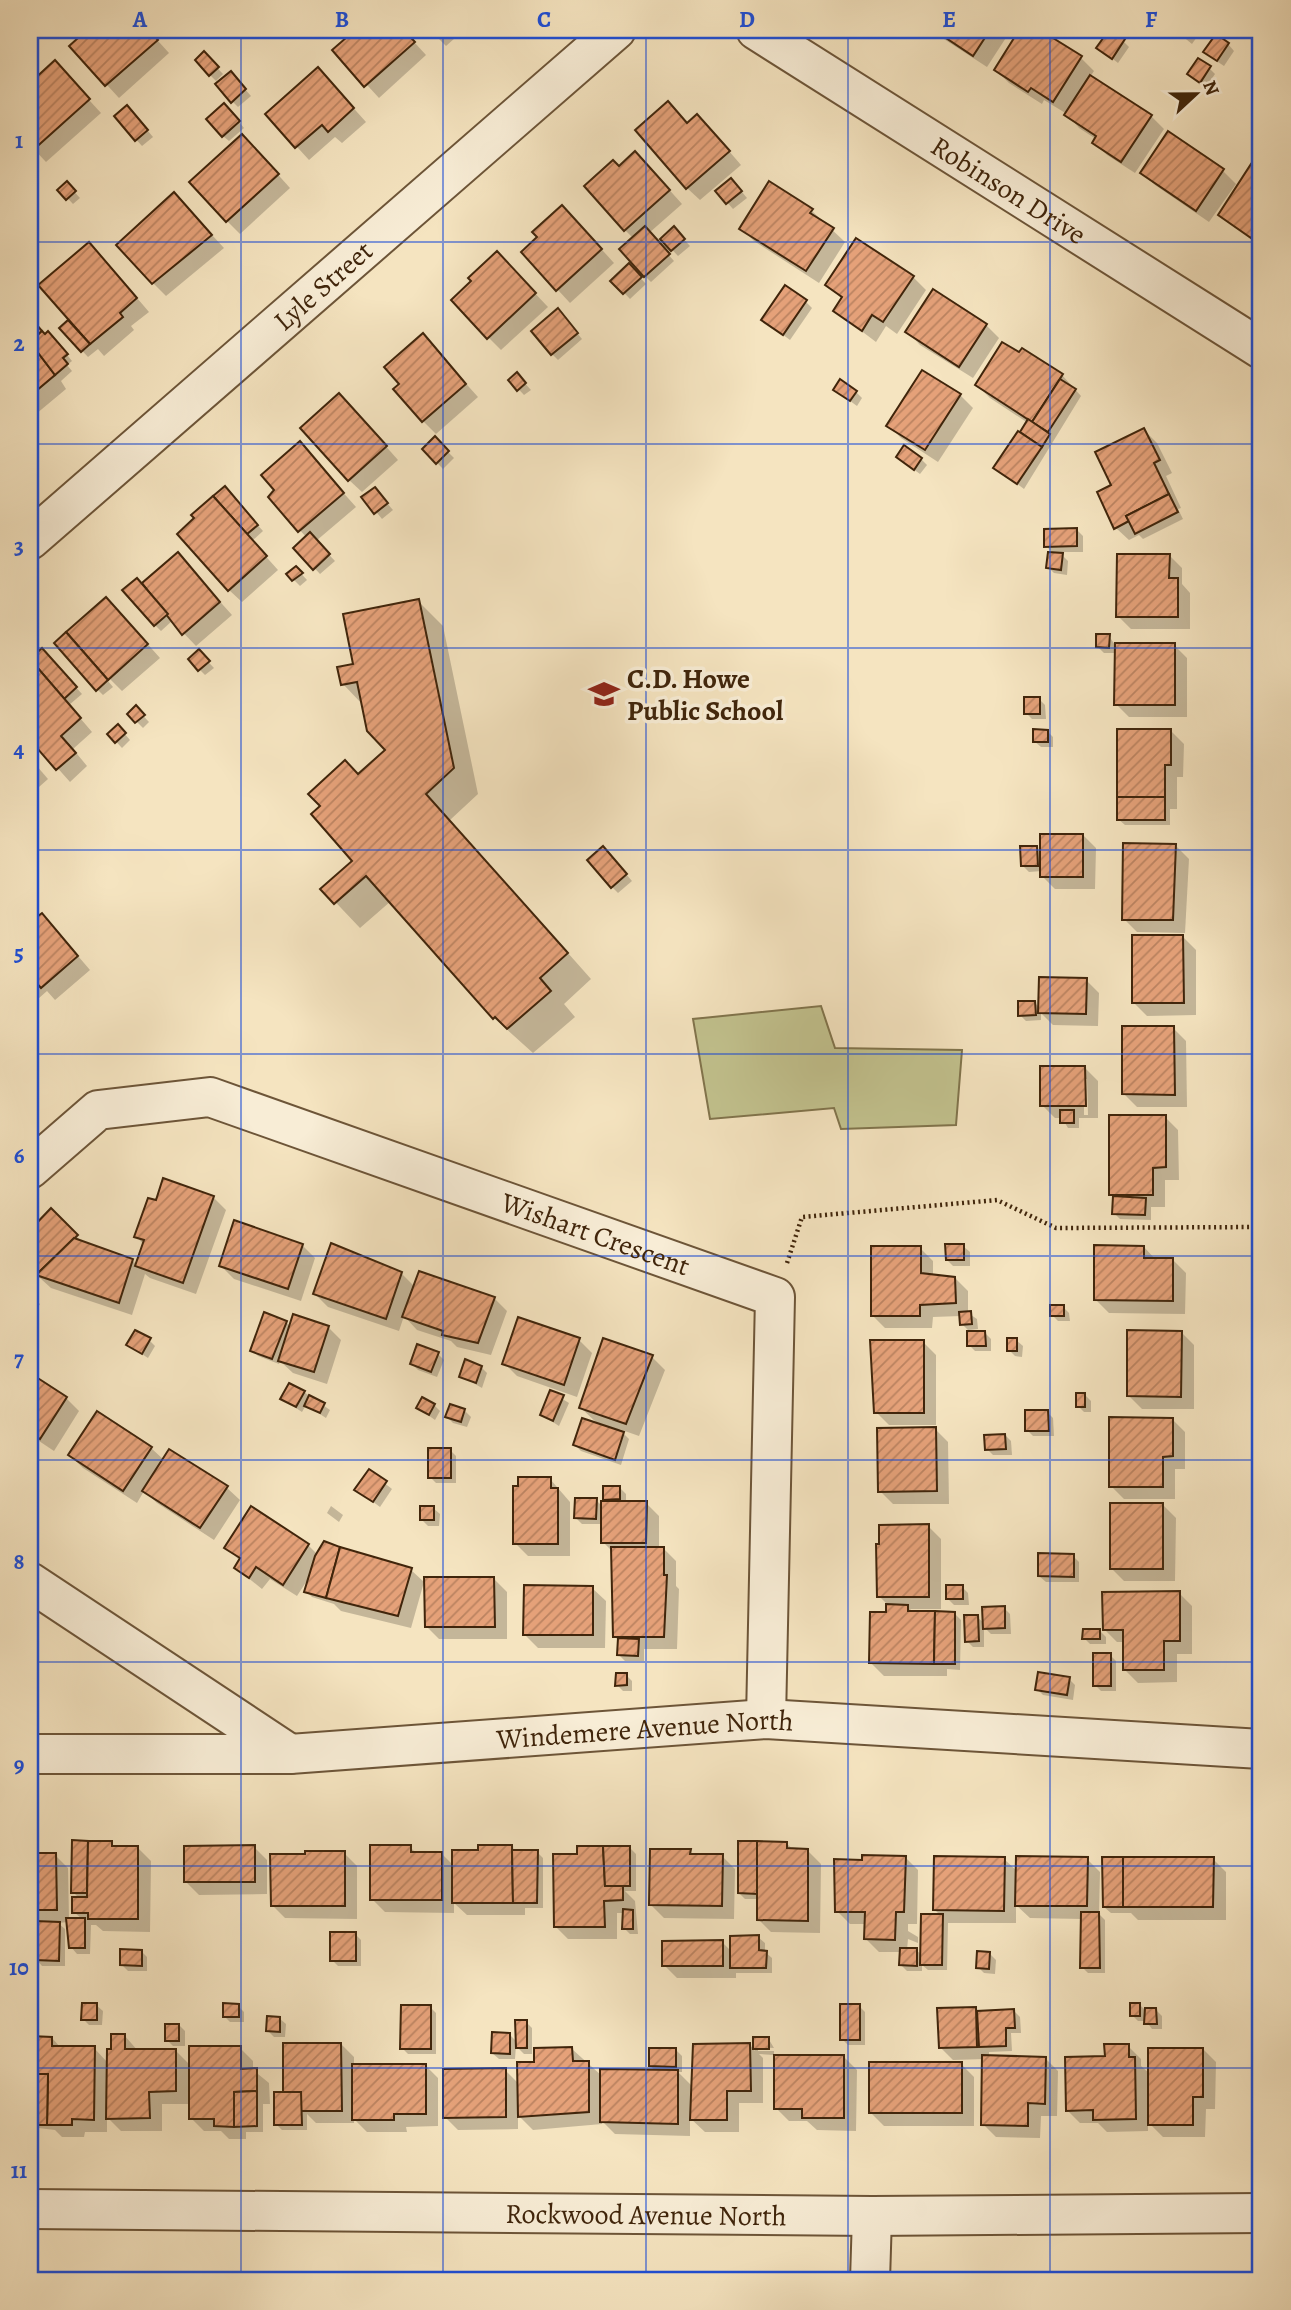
<svg xmlns="http://www.w3.org/2000/svg" width="1291" height="2310" font-family="Alegreya,serif">
<style>
.green{fill:#c2c28e;stroke:#81744c;stroke-width:2}
.shadow{fill:#0003;fill-rule:evenodd}
.building{fill:url(#building-hatch);stroke:#40250b;stroke-width:2}
.lines{fill:none;stroke-linecap:round;stroke-linejoin:round}
.minor-casing{stroke:#6d5538;stroke-width:42}
.tertiary-casing{stroke:#6d5538;stroke-width:42}
.path{stroke:#40250b;stroke-width:4.5;stroke-dasharray:2 3.5;stroke-linecap:butt}
.minor{stroke:#f8edd6;stroke-width:38}
.tertiary{stroke:#f8edd6;stroke-width:38}
.grid{fill:none;stroke:#1d4ed8;stroke-width:2;stroke-opacity:0.55}
.labels{text-anchor:middle;stroke-width:7;stroke-linejoin:round;paint-order:stroke}
.street-label{font-size:28px;fill:#40250b;stroke:#f8edd6}
.poi-label{font-size:28px;font-weight:bold;fill:#40250b;stroke:#f8edd6;text-anchor:start}
.neatline{fill:none;stroke:#1d4ed8;stroke-width:2.5}
.grid-label{font-size:23px;text-anchor:middle;font-weight:bold;fill:#1d4ed8}
</style>
<defs>
<pattern id="building-hatch" width="6" height="6" patternUnits="userSpaceOnUse" patternTransform="scale(1.75)"><rect width="6" height="6" fill="#e5a179"/><path d="M-1 1l2-2M0 6l6-6M5 7l2-2" fill="none" stroke="#bb8361"/></pattern>
</defs>
<rect width="100%" height="100%" fill="#f5e4c0"/>
<filter id="stains"><feTurbulence type="fractalNoise" baseFrequency=".00286" numOctaves="4"/><feColorMatrix values="0 0 0 0 .2 0 0 0 0 .09 0 0 0 0 .02 0 0 0 .5 -.17"/></filter>
<radialGradient id="worn" r=".72"><stop offset=".6" stop-color="#630" stop-opacity="0"/><stop offset="1" stop-color="#630" stop-opacity=".3"/></radialGradient>
<polygon class="green" points="821,1006 835,1048 962,1050 956,1125 841,1129 834,1108 710,1119 693,1019"/>
<g class="shadow">
<polygon points="89,30 148,30 169,53 119,98 71,46"/>
<polygon points="176,30 191,30 183,37"/>
<polygon points="357,30 403,30 426,55 379,98 335,50"/>
<polygon points="430,30 464,30 446,46"/>
<polygon points="930,30 1011,30 987,67"/>
<polygon points="1022,30 1037,30 1081,58 1094,71 1090,77 1151,116 1164,129 1135,173 1107,155 1094,142 1096,139 1079,128 1067,114 1044,100 1042,104 1009,83 996,70"/>
<polygon points="1184,30 1194,30 1199,34 1192,44 1181,35"/>
<polygon points="1123,41 1129,47 1118,63 1099,48"/>
<polygon points="1228,44 1234,51 1224,66 1212,58"/>
<polygon points="204,54 223,74 216,81 210,75"/>
<polygon points="55,63 101,113 46,162 30,145 30,86"/>
<polygon points="1209,68 1215,74 1206,87 1189,74"/>
<polygon points="237,80 251,96 238,107 232,101"/>
<polygon points="330,82 366,122 342,143 335,137 309,160 267,114"/>
<polygon points="230,111 244,128 229,141 223,136"/>
<polygon points="133,113 153,137 142,146 116,117"/>
<polygon points="687,124 710,129 741,165 700,200 687,188"/>
<polygon points="255,149 290,188 240,234 227,221"/>
<polygon points="648,166 682,204 649,233 674,261 651,282 645,276 634,239 625,230 619,168"/>
<polygon points="1252,167 1261,173 1261,247 1220,215"/>
<polygon points="1223,171 1236,184 1209,222 1155,185 1142,173"/>
<polygon points="67,184 80,198 73,204 60,190"/>
<polygon points="770,184 812,211 845,242 819,283 754,241 741,228"/>
<polygon points="737,186 747,198 733,209 718,192"/>
<polygon points="187,208 224,248 166,296 153,283"/>
<polygon points="575,220 614,263 570,303 523,252"/>
<polygon points="680,235 690,246 678,256 662,239"/>
<polygon points="102,257 149,312 131,326 134,330 104,356 98,349 88,357 61,328 81,331"/>
<polygon points="629,266 646,284 630,299 613,281"/>
<polygon points="510,267 548,307 501,350 488,337"/>
<polygon points="913,277 926,290 897,334 886,326 876,342 835,311 842,299 827,285"/>
<polygon points="806,302 812,308 790,340 763,320"/>
<polygon points="564,317 582,339 558,360 552,354"/>
<polygon points="30,319 45,335 54,339 72,361 67,365 72,371 61,381 66,389 30,419"/>
<polygon points="986,325 999,338 973,378 920,345 908,332"/>
<polygon points="423,336 478,397 436,434 423,421 401,384"/>
<polygon points="1023,350 1062,375 1081,396 1024,489 996,468 1028,423 990,398 977,385"/>
<polygon points="510,380 522,380 531,390 524,395"/>
<polygon points="835,390 856,392 862,398 857,406"/>
<polygon points="960,395 973,408 938,462 901,438 888,425"/>
<polygon points="352,408 398,460 362,492 349,480"/>
<polygon points="1144,430 1157,443 1172,473 1166,476 1181,508 1178,509 1183,519 1143,539 1139,535 1129,540 1116,528 1113,486"/>
<polygon points="435,439 454,458 443,469 424,449"/>
<polygon points="300,444 356,507 316,541 335,561 320,574 296,548 307,538 270,497"/>
<polygon points="921,459 927,465 920,474 905,463"/>
<polygon points="230,494 263,531 252,541 278,570 242,602 229,590"/>
<polygon points="380,495 393,510 382,519 364,497"/>
<polygon points="1077,530 1083,536 1083,552 1059,552 1068,561 1067,575 1054,573 1048,567 1054,554 1046,546"/>
<polygon points="178,555 232,615 196,646 172,621 161,631 155,625 142,585"/>
<polygon points="1169,555 1182,568 1182,584 1190,593 1190,629 1131,629 1118,616"/>
<polygon points="296,568 307,580 300,586 288,574"/>
<polygon points="418,601 443,626 478,794 450,820 591,979 564,1004 575,1017 533,1053 494,1018 391,901 360,928 323,889 355,861 358,776 388,750 363,705 343,684 355,665"/>
<polygon points="119,612 160,658 122,691 110,679 108,681 113,687 103,695 97,689"/>
<polygon points="1109,636 1115,645 1174,645 1187,658 1187,717 1129,717 1116,704 1116,653 1104,653 1098,647"/>
<polygon points="42,650 82,694 69,705 92,732 73,749 87,766 70,782 30,737 30,661"/>
<polygon points="199,652 214,668 205,675 190,660"/>
<polygon points="1039,699 1045,705 1046,719 1032,719 1026,713"/>
<polygon points="136,708 149,722 143,728 129,714"/>
<polygon points="1047,731 1053,737 1053,747 1041,747 1034,741"/>
<polygon points="1171,731 1184,744 1183,777 1177,777 1177,809 1170,809 1170,825 1125,825 1118,819"/>
<polygon points="124,733 130,740 122,748 109,734"/>
<polygon points="30,758 48,779 30,795"/>
<polygon points="30,820 35,827 30,831"/>
<polygon points="1083,835 1096,848 1095,889 1055,889 1042,876 1042,871 1029,872 1023,866 1036,848 1042,853"/>
<polygon points="1176,846 1189,859 1185,933 1137,932 1124,919"/>
<polygon points="609,854 632,881 618,893 612,887"/>
<polygon points="30,907 54,928 90,970 55,1000 47,991 30,1006"/>
<polygon points="1183,937 1196,950 1196,1015 1147,1016 1134,1003"/>
<polygon points="1086,980 1099,993 1098,1026 1053,1025 1041,1013 1041,1020 1026,1021 1020,1015 1034,1002 1040,1008"/>
<polygon points="1173,1028 1186,1041 1187,1107 1137,1107 1124,1094"/>
<path d="M1085 1068 1098 1081V1118H1079V1128H1068L1062 1118H1055L1042 1105ZM1084 1079H1087L1088 1115H1084Z"/>
<polygon points="1165,1117 1178,1130 1179,1180 1165,1180 1165,1207 1151,1207 1151,1220 1120,1219 1114,1213 1114,1198 1111,1194"/>
<polygon points="213,1197 226,1210 196,1294 150,1278 145,1274 132,1315 51,1288 30,1269 30,1232 51,1211 84,1244 132,1260 137,1265 144,1245 136,1236 157,1202"/>
<polygon points="302,1245 315,1258 301,1301 234,1279 221,1266"/>
<polygon points="963,1246 970,1252 970,1266 953,1266 947,1260"/>
<polygon points="1144,1247 1156,1260 1173,1260 1186,1273 1185,1314 1109,1313 1096,1300"/>
<polygon points="920,1248 933,1261 933,1276 955,1278 968,1291 968,1313 977,1319 978,1329 968,1330 962,1324 961,1316 933,1317 932,1328 885,1328 872,1315"/>
<polygon points="401,1273 415,1287 494,1298 507,1311 491,1355 457,1347 451,1341 417,1330 404,1316 399,1331 328,1307 315,1294"/>
<polygon points="30,1296 40,1304 35,1312 30,1309"/>
<polygon points="1063,1307 1069,1313 1070,1321 1058,1321 1052,1315"/>
<polygon points="286,1322 291,1327 328,1327 341,1340 327,1384 293,1373 280,1361 279,1364 258,1356 252,1350"/>
<polygon points="1181,1332 1194,1345 1194,1409 1142,1409 1129,1396"/>
<polygon points="985,1333 991,1339 991,1351 975,1351 969,1345"/>
<polygon points="149,1340 155,1346 148,1358 128,1345"/>
<polygon points="579,1340 592,1353 577,1397 517,1376 504,1363"/>
<polygon points="1016,1340 1023,1346 1022,1357 1015,1356 1009,1350"/>
<polygon points="923,1342 936,1355 936,1425 889,1425 876,1412"/>
<polygon points="30,1349 36,1355 30,1364"/>
<polygon points="438,1354 444,1360 437,1377 418,1370 412,1364"/>
<polygon points="652,1357 665,1370 639,1436 619,1429 629,1439 621,1465 581,1451 575,1445 599,1425 581,1408"/>
<polygon points="481,1367 487,1373 482,1388 461,1376"/>
<polygon points="30,1375 66,1398 79,1411 54,1451 30,1435"/>
<polygon points="304,1392 330,1410 326,1418 306,1405 302,1412 282,1399"/>
<polygon points="551,1392 569,1403 559,1426 542,1415"/>
<polygon points="1085,1395 1091,1401 1091,1412 1084,1412 1078,1406"/>
<polygon points="434,1405 440,1411 435,1420 418,1408"/>
<polygon points="451,1406 465,1411 471,1417 467,1427 453,1423 447,1417"/>
<polygon points="1047,1412 1053,1418 1054,1436 1033,1436 1027,1430"/>
<polygon points="97,1413 151,1448 164,1460 227,1488 240,1500 214,1540 157,1503 144,1491 137,1503 83,1468 70,1455"/>
<polygon points="1172,1419 1185,1432 1185,1469 1175,1469 1175,1499 1124,1499 1111,1486"/>
<polygon points="935,1429 948,1442 949,1504 893,1504 880,1491"/>
<polygon points="1005,1435 1011,1441 1012,1455 993,1455 987,1449"/>
<polygon points="450,1450 456,1456 456,1483 436,1483 430,1477"/>
<polygon points="369,1471 392,1489 380,1507 357,1490"/>
<polygon points="550,1479 570,1502 570,1556 528,1556 515,1543 520,1488"/>
<polygon points="620,1488 626,1494 626,1503 646,1503 659,1516 659,1549 663,1548 676,1561 676,1586 679,1589 677,1649 644,1649 644,1661 625,1661 619,1655 620,1642 614,1636 613,1552 603,1542 603,1524 582,1524 576,1518 596,1500 603,1507 609,1503 605,1499"/>
<polygon points="1163,1505 1176,1518 1175,1581 1124,1581 1111,1568"/>
<polygon points="331,1506 343,1515 339,1522 327,1513"/>
<polygon points="433,1508 440,1514 439,1526 428,1526 422,1520"/>
<polygon points="928,1526 941,1539 941,1609 910,1609 914,1613 955,1614 961,1620 960,1670 947,1669 947,1676 884,1676 871,1663 888,1614 888,1605 879,1596"/>
<polygon points="308,1545 318,1555 411,1570 424,1582 411,1628 341,1611 334,1604 312,1597 306,1591 310,1576 297,1596 270,1579 262,1589 236,1568 240,1561 226,1547"/>
<polygon points="1073,1556 1079,1562 1079,1582 1046,1582 1039,1576"/>
<polygon points="494,1579 507,1592 507,1639 439,1639 426,1626"/>
<polygon points="962,1587 968,1593 969,1605 954,1605 948,1599"/>
<polygon points="592,1588 606,1601 605,1648 538,1648 525,1635"/>
<polygon points="1179,1593 1192,1606 1192,1654 1177,1654 1177,1682 1138,1683 1125,1670 1125,1642 1117,1642 1104,1629"/>
<polygon points="1004,1608 1010,1614 1011,1634 991,1634 984,1627 984,1647 973,1647 967,1641 977,1617 985,1624"/>
<polygon points="1099,1630 1106,1637 1106,1644 1090,1644 1084,1638"/>
<polygon points="1110,1655 1116,1661 1116,1691 1101,1691 1095,1685"/>
<polygon points="626,1675 632,1681 632,1691 623,1691 617,1685"/>
<polygon points="1069,1679 1075,1685 1073,1700 1043,1695 1037,1689"/>
<polygon points="73,1842 111,1843 117,1848 138,1848 151,1861 150,1932 103,1931 96,1925 91,1925 90,1954 77,1954 71,1947 68,1922 58,1923 65,1929 65,1966 42,1966 36,1959 37,1923 30,1923 30,1856 55,1855 68,1868 69,1919 82,1919 74,1912 80,1899 73,1892"/>
<polygon points="787,1844 794,1850 808,1851 821,1864 820,1933 771,1932 758,1919 759,1899 745,1899 739,1893"/>
<polygon points="254,1847 267,1860 267,1894 199,1895 186,1882"/>
<polygon points="410,1847 417,1854 442,1854 454,1866 480,1852 511,1847 517,1852 537,1852 543,1858 543,1908 525,1908 525,1915 467,1915 454,1903 454,1913 385,1912 372,1899"/>
<polygon points="630,1848 636,1854 636,1891 625,1891 635,1901 638,1934 630,1934 624,1928 624,1913 617,1913 617,1939 568,1939 555,1926 579,1856"/>
<polygon points="690,1851 694,1856 722,1856 735,1869 734,1919 664,1918 651,1905"/>
<polygon points="344,1853 357,1866 357,1919 285,1918 272,1905"/>
<polygon points="905,1857 918,1870 917,1924 908,1924 908,1931 918,1937 918,1943 908,1939 907,1950 916,1950 922,1955 941,1916 935,1910 1004,1859 1018,1872 1087,1859 1100,1872 1099,1914 1105,1920 1105,1973 1088,1973 1082,1967 1082,1919 1030,1918 1016,1905 1016,1923 948,1923 947,1970 928,1970 922,1965 922,1971 907,1971 901,1965 901,1952 879,1952 866,1939 867,1924 850,1924 837,1911 864,1862"/>
<polygon points="1213,1859 1226,1872 1226,1920 1138,1920 1131,1913 1111,1913 1104,1907"/>
<polygon points="355,1934 361,1940 361,1966 338,1966 332,1960"/>
<polygon points="758,1937 765,1943 765,1952 772,1958 772,1973 736,1973 736,1978 677,1978 664,1965 722,1942 732,1952"/>
<polygon points="141,1951 147,1957 147,1971 128,1971 122,1965"/>
<polygon points="990,1954 996,1960 995,1974 984,1973 978,1967"/>
<polygon points="1139,2004 1145,2010 1156,2010 1162,2016 1162,2029 1152,2029 1146,2021 1138,2021 1132,2015"/>
<polygon points="96,2005 103,2011 102,2025 89,2025 83,2019"/>
<polygon points="238,2006 244,2012 244,2022 230,2022 224,2016"/>
<polygon points="859,2006 865,2012 865,2045 848,2045 842,2039"/>
<polygon points="430,2007 436,2013 436,2054 408,2054 402,2048"/>
<polygon points="975,2008 979,2012 1014,2011 1020,2017 1021,2033 1011,2033 1012,2051 989,2052 989,2057 1045,2058 1058,2071 1057,2116 1041,2116 1040,2138 996,2137 983,2124 984,2059 953,2060 940,2047"/>
<polygon points="279,2018 286,2024 285,2037 274,2037 268,2031"/>
<polygon points="526,2022 532,2028 532,2054 524,2054 516,2046 515,2059 499,2059 492,2053 510,2035 518,2043"/>
<polygon points="179,2025 185,2031 185,2046 173,2046 167,2040"/>
<polygon points="125,2036 138,2051 175,2050 191,2066 240,2048 253,2061 253,2070 269,2083 270,2104 263,2104 263,2132 246,2132 246,2139 229,2139 221,2131 204,2131 191,2118 191,2104 162,2104 162,2131 121,2131 107,2117 107,2132 85,2132 84,2137 62,2137 55,2130 30,2127 30,2038 52,2038 61,2048 94,2048 108,2063 112,2051"/>
<polygon points="755,2038 768,2038 774,2048 758,2047 758,2051 774,2051 774,2055 759,2054 763,2058 763,2103 739,2103 739,2132 705,2132 690,2118 690,2136 615,2134 602,2121 602,2124 533,2130 518,2115 518,2129 458,2130 445,2117 505,2070 519,2084 536,2063 572,2049 602,2076 657,2072 650,2066 676,2050 682,2056 682,2072 678,2072 693,2087 750,2045 755,2051"/>
<polygon points="341,2044 354,2057 354,2066 425,2065 438,2078 438,2126 406,2127 407,2132 367,2132 354,2119 354,2123 316,2123 307,2114 307,2130 282,2130 276,2124 288,2093"/>
<polygon points="1128,2046 1141,2059 1141,2066 1150,2074 1203,2049 1216,2062 1215,2109 1206,2109 1205,2137 1163,2137 1148,2122 1148,2131 1107,2132 1098,2123 1080,2123 1067,2110 1106,2058"/>
<polygon points="844,2057 857,2070 856,2131 817,2130 807,2121 789,2121 776,2108"/>
<polygon points="961,2064 974,2077 974,2126 884,2126 871,2113"/>
</g>
<g class="building">
<polygon points="87,30 149,30 158,40 105,86 69,46"/>
<polygon points="355,30 404,30 415,42 364,87 332,50"/>
<polygon points="934,30 990,30 973,56"/>
<polygon points="1019,30 1040,30 1082,56 1053,102 1031,88 1028,92 994,70"/>
<polygon points="1109,30 1125,39 1112,59 1096,48"/>
<polygon points="1216,34 1229,43 1217,61 1203,52"/>
<polygon points="204,51 219,67 209,76 195,60"/>
<polygon points="1198,58 1211,66 1200,83 1187,74"/>
<polygon points="55,60 90,99 32,151 30,83"/>
<polygon points="318,67 354,108 328,132 322,125 295,148 265,114"/>
<polygon points="231,71 246,89 231,103 215,84"/>
<polygon points="1090,75 1152,115 1121,162 1092,143 1096,136 1064,115"/>
<polygon points="668,101 687,123 697,114 730,151 686,189 635,130"/>
<polygon points="224,103 240,121 222,137 206,119"/>
<polygon points="127,105 148,130 135,141 114,116"/>
<polygon points="1168,131 1224,169 1196,211 1140,173"/>
<polygon points="242,134 279,174 226,222 189,182"/>
<polygon points="635,151 670,190 624,231 584,186 613,160 619,166"/>
<polygon points="1251,164 1261,171 1261,235 1255,231 1251,238 1218,215"/>
<polygon points="731,178 742,191 726,204 715,191"/>
<polygon points="67,181 76,191 66,200 57,190"/>
<polygon points="769,181 813,209 810,213 834,228 806,271 739,229"/>
<polygon points="174,192 212,235 152,284 116,245"/>
<polygon points="562,205 602,249 556,291 521,252 537,237 532,232"/>
<polygon points="645,226 670,254 644,277 619,249"/>
<polygon points="674,226 685,239 671,251 660,239"/>
<polygon points="856,238 914,276 883,322 872,315 862,331 833,311 842,297 825,285"/>
<polygon points="89,242 137,298 120,313 123,317 90,344 38,285"/>
<polygon points="497,251 536,293 487,339 451,300 471,281 468,278"/>
<polygon points="629,263 642,277 623,294 610,281"/>
<polygon points="785,285 807,300 783,335 761,320"/>
<polygon points="933,289 987,324 959,367 905,332"/>
<polygon points="558,308 578,333 551,355 531,331"/>
<polygon points="30,317 42,331 30,342 55,375 30,396"/>
<polygon points="68,320 90,344 81,352 59,328"/>
<polygon points="42,331 45,334 48,331 68,354 63,358 68,364 55,375 30,342"/>
<polygon points="423,333 466,384 422,422 393,389 399,384 384,367"/>
<polygon points="1002,342 1019,352 1022,348 1063,374 1032,422 975,385"/>
<polygon points="922,370 961,394 925,450 886,426"/>
<polygon points="517,372 526,383 517,391 508,380"/>
<polygon points="840,379 857,391 850,401 833,390"/>
<polygon points="1060,379 1076,389 1048,432 1032,422"/>
<polygon points="339,393 387,446 348,481 300,428"/>
<polygon points="1028,419 1050,434 1042,447 1020,432"/>
<polygon points="1144,428 1160,460 1154,463 1169,494 1126,516 1129,521 1114,529 1097,492 1111,485 1095,452"/>
<polygon points="1018,431 1042,447 1017,484 993,468"/>
<polygon points="435,436 449,451 436,464 422,449"/>
<polygon points="300,441 344,493 298,532 268,497 274,490 261,475"/>
<polygon points="904,445 922,458 914,470 896,457"/>
<polygon points="225,486 258,525 247,534 213,496"/>
<polygon points="375,487 388,503 374,514 361,497"/>
<polygon points="1169,494 1178,512 1135,534 1126,516"/>
<polygon points="213,496 267,556 228,591 177,534 194,518 191,515"/>
<polygon points="1077,528 1077,546 1044,547 1044,529"/>
<polygon points="310,532 330,554 313,570 293,548"/>
<polygon points="178,552 220,602 182,635 142,583"/>
<polygon points="1048,552 1063,553 1061,570 1046,568"/>
<polygon points="1117,554 1170,554 1169,578 1178,578 1178,617 1116,617"/>
<polygon points="296,566 303,573 292,581 286,574"/>
<polygon points="137,578 168,614 154,626 122,590"/>
<polygon points="106,597 148,644 108,680 66,632"/>
<polygon points="419,599 454,768 426,794 568,953 540,978 551,991 507,1029 495,1017 493,1019 366,876 334,904 320,889 352,861 311,814 320,806 308,794 345,760 358,774 385,750 367,731 357,682 341,685 337,667 353,664 343,614"/>
<polygon points="66,632 108,680 96,691 54,643"/>
<polygon points="1096,634 1110,634 1109,648 1096,647"/>
<polygon points="1115,643 1175,643 1175,705 1114,705"/>
<polygon points="42,648 77,687 64,699 30,659"/>
<polygon points="199,649 210,661 198,671 188,659"/>
<polygon points="30,659 81,718 61,736 76,753 56,770 30,740"/>
<rect x="1024" y="697" width="16" height="17"/>
<polygon points="136,705 145,715 135,723 127,714"/>
<polygon points="118,724 126,733 115,743 107,734"/>
<polygon points="1033,729 1048,730 1048,742 1033,742"/>
<polygon points="1117,729 1171,729 1171,765 1165,765 1165,797 1117,797"/>
<rect x="1117" y="797" width="48" height="23"/>
<rect x="1040" y="834" width="43" height="43"/>
<polygon points="1123,843 1176,844 1173,920 1122,920"/>
<polygon points="603,846 627,874 611,888 587,860"/>
<polygon points="1020,846 1037,846 1038,866 1021,866"/>
<polygon points="30,906 38,916 42,913 78,956 41,988 33,979 30,982"/>
<polygon points="1132,935 1183,935 1184,1003 1132,1003"/>
<polygon points="1039,977 1087,978 1086,1014 1038,1013"/>
<polygon points="1018,1001 1035,1001 1036,1015 1018,1016"/>
<polygon points="1122,1026 1174,1026 1175,1095 1122,1094"/>
<polygon points="1040,1066 1085,1066 1086,1106 1040,1106"/>
<rect x="1060" y="1110" width="14" height="13"/>
<polygon points="1109,1115 1166,1115 1166,1167 1153,1168 1153,1195 1109,1195"/>
<polygon points="163,1178 214,1196 183,1283 135,1266 144,1240 134,1237 148,1198 156,1200"/>
<polygon points="1113,1196 1146,1198 1145,1215 1112,1214"/>
<polygon points="51,1208 78,1235 36,1275 30,1270 30,1230"/>
<polygon points="234,1220 303,1244 288,1289 219,1266"/>
<polygon points="74,1238 133,1259 119,1303 36,1275"/>
<polygon points="331,1243 402,1272 386,1319 313,1294"/>
<polygon points="945,1244 964,1244 964,1260 946,1260"/>
<polygon points="1094,1245 1144,1246 1144,1258 1173,1258 1173,1301 1094,1300"/>
<polygon points="871,1246 921,1246 921,1273 955,1277 956,1303 920,1305 920,1316 871,1316"/>
<polygon points="419,1271 495,1297 478,1343 442,1335 443,1331 402,1317"/>
<rect x="1050" y="1305" width="14" height="11"/>
<polygon points="971,1311 972,1324 960,1325 959,1312"/>
<polygon points="264,1312 287,1321 272,1359 250,1351"/>
<polygon points="293,1314 329,1326 314,1372 278,1361"/>
<polygon points="518,1317 580,1338 564,1385 502,1364"/>
<polygon points="135,1330 151,1338 142,1354 126,1345"/>
<polygon points="1127,1330 1182,1331 1181,1397 1127,1396"/>
<polygon points="967,1331 985,1331 986,1346 967,1346"/>
<polygon points="603,1338 653,1355 626,1424 579,1408"/>
<rect x="1007" y="1338" width="10" height="13"/>
<polygon points="870,1340 924,1340 924,1413 874,1413"/>
<polygon points="417,1344 439,1352 431,1372 410,1364"/>
<polygon points="465,1359 482,1366 476,1383 459,1377"/>
<polygon points="30,1373 67,1397 40,1439 30,1432"/>
<polygon points="289,1383 305,1391 296,1407 280,1399"/>
<polygon points="550,1390 564,1395 553,1421 540,1415"/>
<rect x="1076" y="1393" width="9" height="14"/>
<polygon points="309,1395 325,1403 320,1413 304,1406"/>
<polygon points="422,1397 435,1404 429,1415 416,1408"/>
<polygon points="450,1404 465,1409 461,1422 445,1417"/>
<polygon points="1025,1410 1048,1410 1049,1431 1025,1431"/>
<polygon points="97,1411 152,1447 123,1491 68,1455"/>
<polygon points="1109,1417 1173,1418 1173,1456 1163,1457 1163,1487 1109,1487"/>
<polygon points="582,1418 624,1432 615,1460 573,1445"/>
<polygon points="936,1427 937,1491 878,1492 877,1428"/>
<polygon points="1005,1434 1006,1449 985,1450 984,1435"/>
<rect x="428" y="1448" width="23" height="30"/>
<polygon points="169,1449 228,1486 200,1528 142,1491"/>
<polygon points="369,1469 387,1481 373,1502 354,1490"/>
<polygon points="518,1477 551,1477 551,1488 558,1488 558,1544 513,1544 513,1486 518,1486"/>
<polygon points="603,1486 620,1486 620,1499 603,1500"/>
<polygon points="575,1498 597,1498 596,1519 574,1518"/>
<polygon points="601,1501 647,1501 646,1543 601,1543"/>
<rect x="1110" y="1503" width="53" height="66"/>
<polygon points="251,1506 309,1544 283,1585 256,1567 249,1578 234,1568 240,1558 224,1548"/>
<rect x="420" y="1506" width="14" height="14"/>
<polygon points="929,1524 929,1597 877,1597 876,1544 879,1544 879,1525"/>
<polygon points="324,1541 340,1547 326,1598 304,1592 315,1556"/>
<polygon points="340,1547 412,1568 398,1616 326,1598"/>
<polygon points="611,1547 664,1547 664,1575 667,1575 664,1637 613,1637"/>
<polygon points="1038,1553 1074,1554 1074,1577 1038,1576"/>
<polygon points="424,1577 494,1577 495,1627 425,1627"/>
<polygon points="524,1585 593,1586 593,1635 523,1635"/>
<rect x="946" y="1585" width="17" height="14"/>
<polygon points="1180,1591 1180,1641 1164,1641 1164,1670 1123,1670 1123,1630 1103,1630 1102,1592"/>
<polygon points="886,1604 908,1605 908,1611 935,1611 934,1664 869,1663 870,1612 886,1612"/>
<polygon points="1005,1606 1005,1628 983,1629 982,1607"/>
<polygon points="935,1611 955,1612 955,1664 934,1664"/>
<polygon points="964,1615 978,1615 979,1641 965,1642"/>
<polygon points="1083,1629 1100,1629 1100,1639 1082,1639"/>
<polygon points="618,1638 639,1639 638,1656 617,1655"/>
<rect x="1093" y="1653" width="18" height="33"/>
<polygon points="1038,1672 1070,1677 1067,1695 1035,1690"/>
<polygon points="616,1673 627,1673 627,1685 615,1686"/>
<polygon points="72,1840 88,1841 87,1893 71,1893"/>
<polygon points="88,1841 112,1841 112,1846 138,1846 138,1919 88,1919 88,1913 72,1913 72,1897 87,1897"/>
<polygon points="738,1841 757,1841 757,1894 738,1893"/>
<polygon points="757,1841 787,1842 787,1848 808,1849 808,1921 757,1920"/>
<polygon points="255,1845 255,1882 184,1882 184,1846"/>
<polygon points="370,1845 411,1845 411,1852 442,1852 442,1900 370,1900"/>
<polygon points="478,1845 512,1845 513,1903 452,1903 452,1850 478,1850"/>
<polygon points="577,1846 603,1846 605,1886 623,1886 623,1900 604,1901 605,1927 554,1927 553,1854 577,1854"/>
<polygon points="603,1846 630,1846 630,1886 605,1886"/>
<polygon points="650,1849 691,1849 690,1854 723,1854 722,1906 649,1905"/>
<polygon points="512,1850 538,1850 537,1903 513,1903"/>
<polygon points="305,1851 345,1851 345,1906 271,1906 270,1854 305,1854"/>
<polygon points="30,1853 56,1853 57,1910 30,1910"/>
<polygon points="862,1855 906,1856 904,1912 896,1912 895,1940 864,1939 865,1912 835,1912 834,1859 862,1860"/>
<polygon points="934,1856 1005,1857 1004,1911 933,1910"/>
<polygon points="1016,1856 1088,1857 1087,1906 1015,1906"/>
<polygon points="1102,1857 1123,1857 1123,1907 1103,1907"/>
<polygon points="1123,1857 1214,1857 1213,1907 1123,1907"/>
<polygon points="623,1909 633,1910 633,1929 622,1929"/>
<polygon points="1081,1912 1099,1912 1100,1968 1080,1968"/>
<polygon points="921,1914 943,1914 942,1965 920,1965"/>
<polygon points="66,1918 85,1918 85,1948 69,1948"/>
<polygon points="35,1921 60,1922 59,1961 35,1960"/>
<rect x="330" y="1932" width="26" height="29"/>
<polygon points="759,1935 759,1950 767,1951 766,1968 730,1968 730,1936"/>
<polygon points="723,1940 723,1966 662,1966 662,1941"/>
<polygon points="900,1948 917,1948 917,1966 899,1965"/>
<polygon points="120,1949 142,1950 142,1966 120,1965"/>
<polygon points="977,1951 990,1952 989,1969 976,1968"/>
<polygon points="82,2003 97,2003 97,2020 81,2020"/>
<polygon points="223,2003 239,2004 239,2017 223,2017"/>
<rect x="1130" y="2003" width="10" height="13"/>
<rect x="840" y="2004" width="20" height="36"/>
<polygon points="401,2005 431,2005 431,2049 400,2049"/>
<polygon points="976,2007 977,2047 939,2048 937,2008"/>
<polygon points="1145,2008 1156,2008 1157,2024 1144,2024"/>
<polygon points="1014,2009 1015,2028 1006,2028 1006,2046 979,2047 977,2011"/>
<polygon points="267,2016 280,2017 280,2032 266,2031"/>
<polygon points="515,2020 527,2020 527,2048 516,2048"/>
<rect x="165" y="2024" width="14" height="17"/>
<polygon points="492,2032 510,2033 510,2054 491,2053"/>
<polygon points="111,2034 125,2034 125,2049 176,2049 176,2091 149,2092 150,2118 106,2119 107,2049 111,2049"/>
<polygon points="30,2036 52,2037 52,2046 95,2046 94,2120 72,2119 72,2125 47,2125 48,2074 30,2074"/>
<rect x="753" y="2037" width="16" height="12"/>
<polygon points="283,2043 341,2043 342,2111 301,2111 301,2092 283,2092"/>
<polygon points="750,2043 751,2091 727,2091 727,2120 690,2120 693,2044"/>
<polygon points="1104,2044 1129,2044 1129,2057 1135,2057 1136,2119 1093,2120 1093,2110 1066,2111 1065,2057 1105,2056"/>
<polygon points="189,2046 241,2046 241,2069 257,2068 257,2091 234,2092 234,2127 214,2126 214,2119 189,2119"/>
<polygon points="572,2047 573,2061 589,2061 589,2112 518,2117 517,2062 534,2062 534,2048"/>
<polygon points="649,2048 676,2048 676,2067 649,2066"/>
<polygon points="1148,2048 1203,2048 1203,2097 1193,2097 1193,2125 1148,2125"/>
<polygon points="774,2055 844,2055 844,2118 802,2118 802,2109 774,2109"/>
<polygon points="982,2055 1046,2057 1045,2104 1028,2103 1028,2126 981,2125"/>
<rect x="869" y="2062" width="93" height="51"/>
<polygon points="352,2064 426,2064 426,2114 394,2114 394,2120 352,2120"/>
<polygon points="506,2068 506,2117 443,2118 443,2069"/>
<polygon points="600,2069 678,2070 678,2124 600,2122"/>
<polygon points="30,2074 48,2074 47,2125 30,2125"/>
<polygon points="257,2091 257,2126 234,2127 234,2092"/>
<polygon points="274,2092 301,2092 302,2125 274,2125"/>
</g>
<g class="lines">
<g class="minor-casing">
<g id="minor">
<path id="s1" d="M756 30 1261 349"/>
<path id="s2" d="M30 540 616 30"/>
<path id="s3" d="M30 1169 98 1110 210 1097 775 1297 766 1719"/>
<polyline points="30,1582 290,1754"/>
<path id="s4" d="M30 1754H290L766 1719 1261 1749"/>
<polyline points="870,2280 872,2216"/>
</g>
</g>
<g class="tertiary-casing">
<g id="tertiary">
<path id="s5" d="M30 2209 872 2216 1261 2213"/>
</g>
</g>
<polyline class="path" points="787,1263 802,1217 997,1200 1056,1228 1261,1227"/>
<use href="#minor" class="minor"/>
<use href="#tertiary" class="tertiary"/>
</g>
<path class="grid" d="M241 30V2280M443 30V2280M646 30V2280M848 30V2280M1050 30V2280M30 242H1261M30 444H1261M30 648H1261M30 850H1261M30 1054H1261M30 1256H1261M30 1460H1261M30 1662H1261M30 1866H1261M30 2068H1261"/>
<defs>
<g id="school-bare" transform="scale(2.415)"><path d="M0-5L7-2L0 1L-7-2ZM-4 1L0 2.5L4 1V4Q0 6-4 4Z" fill="#8f2418" stroke="#f8edd6" stroke-width="2.5" paint-order="stroke"/></g>
</defs>
<g fill-rule="evenodd">
<use href="#school-bare" x="604" y="694"/>
</g>
<g class="labels">
<g class="street-label">
<text dy="10" stroke="none"><textPath href="#s1" startOffset="299">Robinson Drive</textPath></text>
<text dy="10" stroke="none"><textPath href="#s2" startOffset="388">Lyle Street</textPath></text>
<text dy="10" stroke="none"><textPath href="#s3" startOffset="612">Wishart Crescent</textPath></text>
<text dy="10" stroke="none"><textPath href="#s4" startOffset="616">Windemere Avenue North</textPath></text>
<text dy="10" stroke="none"><textPath href="#s5" startOffset="616">Rockwood Avenue North</textPath></text>
</g>
<g class="poi-label">
<text x="627" y="688">C.D. Howe<tspan x="627" dy="32">Public School</tspan></text>
</g>
</g>
<rect width="1291" height="2310" fill="none" stroke="#f5e4c0" stroke-width="77"/>
<g transform="translate(1196 94) rotate(68)" stroke="#f8edd6" stroke-width="5" paint-order="stroke">
<path d="M0-5L12 26L0 18L-12 26Z" fill="#40250b"/>
<text y="-10" font-size="19" font-weight="bold" text-anchor="middle" fill="#40250b">N</text>
</g>
<rect x="38" y="38" width="1214" height="2234" class="neatline"/>
<g class="grid-label">
<text x="140" y="27">A</text>
<text x="342" y="27">B</text>
<text x="544" y="27">C</text>
<text x="747" y="27">D</text>
<text x="949" y="27">E</text>
<text x="1151" y="27">F</text>
<text x="19" y="148">1</text>
<text x="19" y="351">2</text>
<text x="19" y="554">3</text>
<text x="19" y="757">4</text>
<text x="19" y="960">5</text>
<text x="19" y="1163">6</text>
<text x="19" y="1366">7</text>
<text x="19" y="1569">8</text>
<text x="19" y="1772">9</text>
<text x="19" y="1975">10</text>
<text x="19" y="2178">11</text>
</g>
<rect width="100%" height="100%" filter="url(#stains)"/>
<rect width="100%" height="100%" fill="url(#worn)"/>
</svg>
